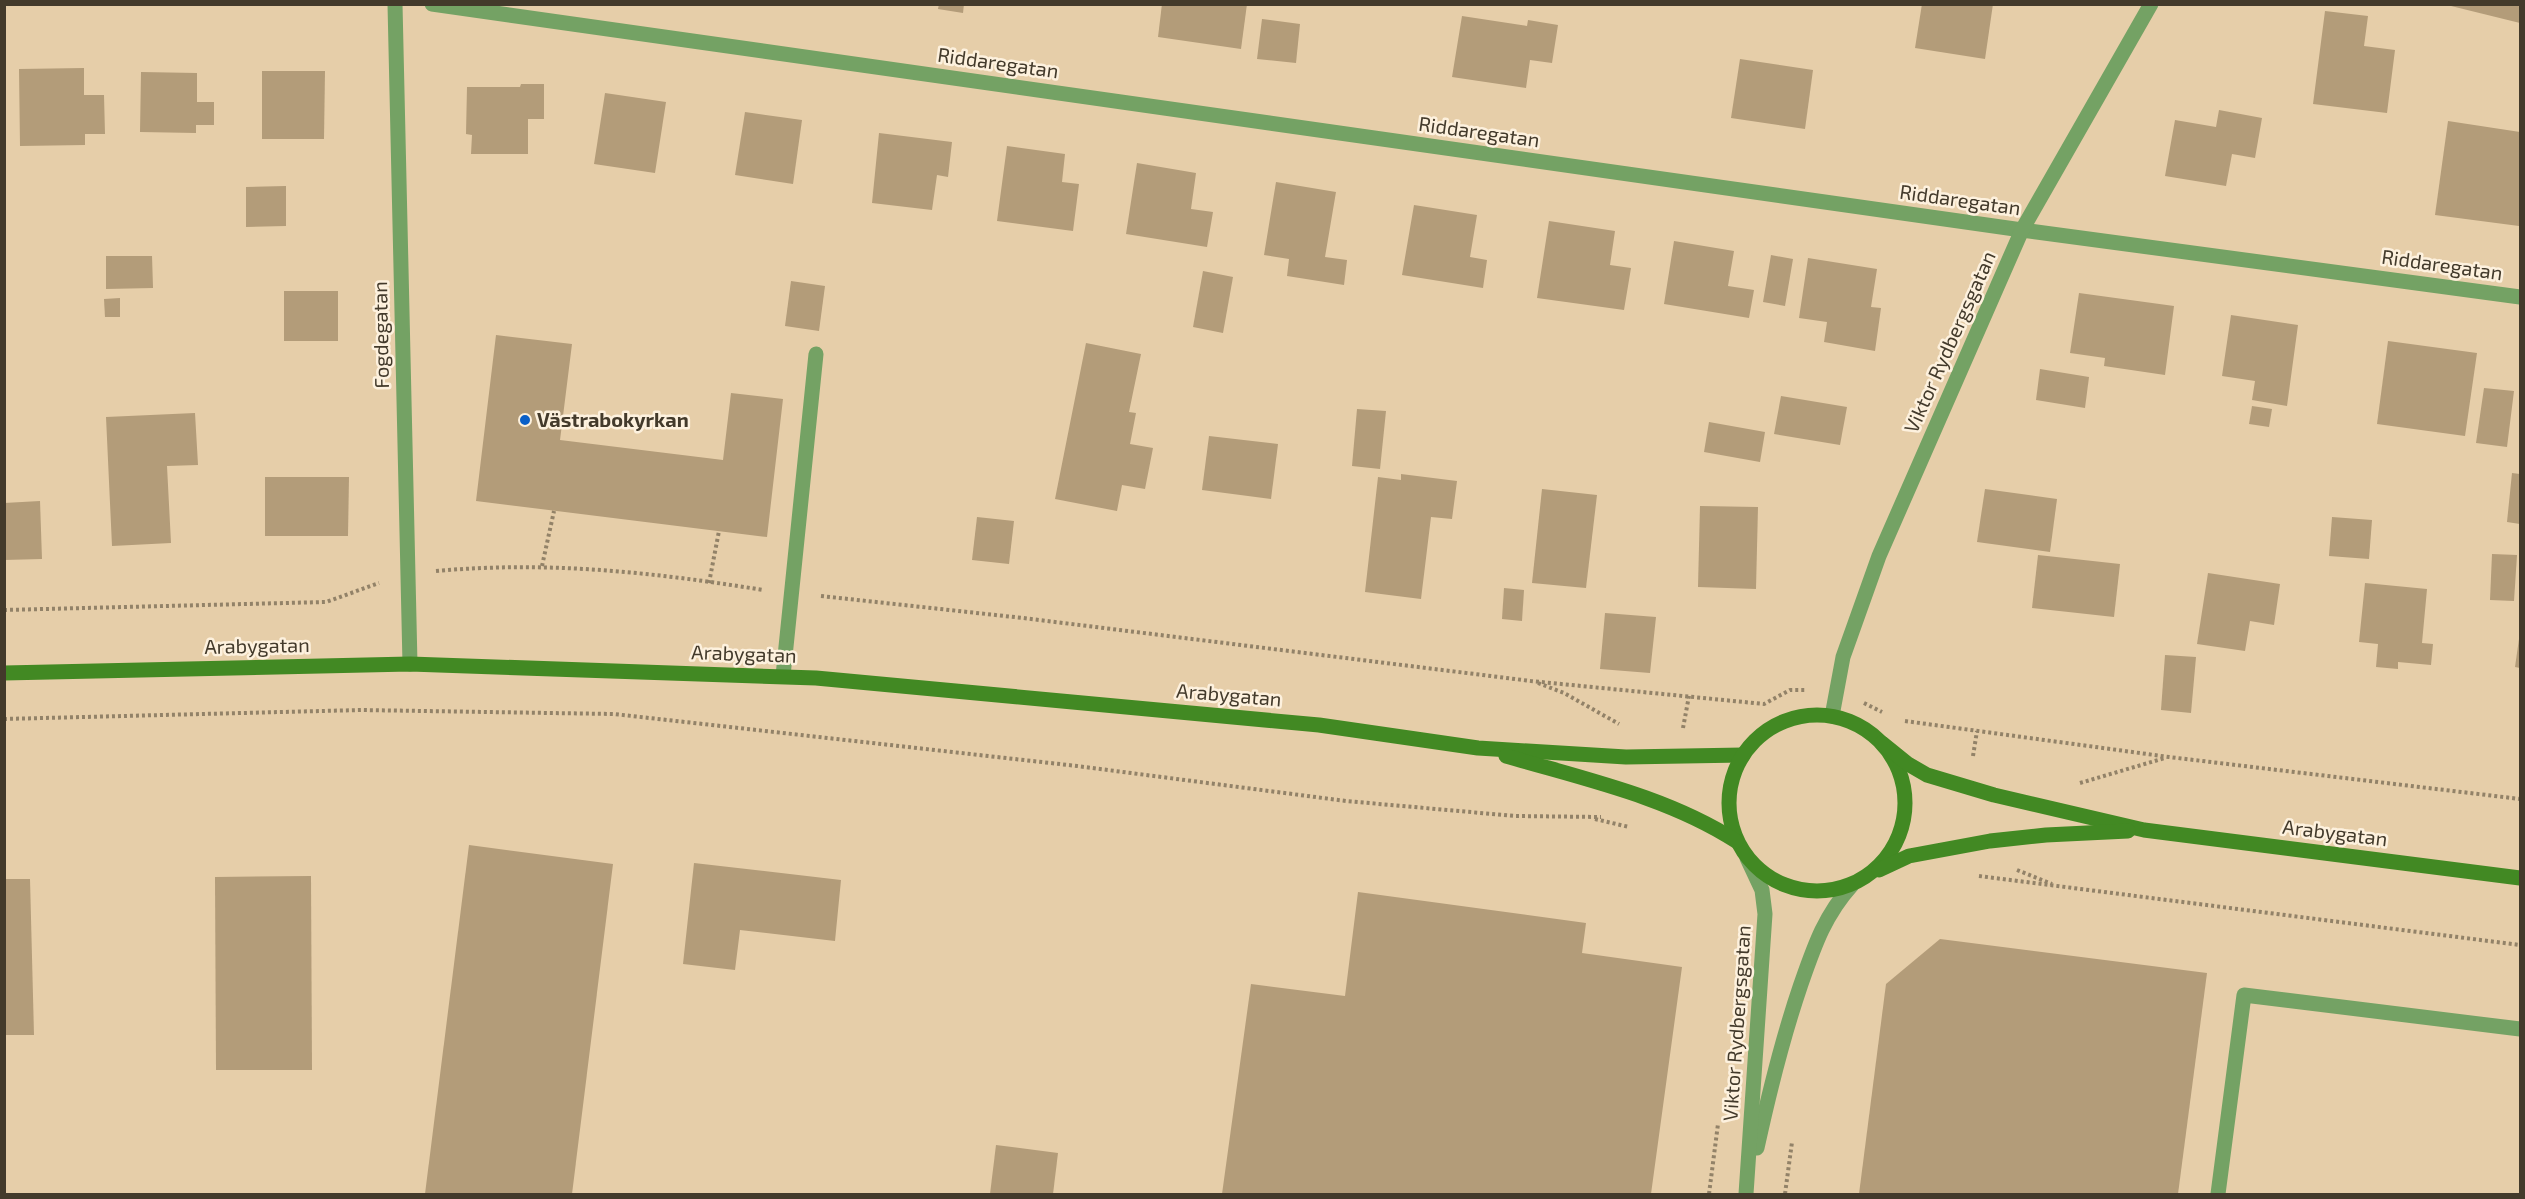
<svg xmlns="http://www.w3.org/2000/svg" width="2525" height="1199" font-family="'Exo 2',sans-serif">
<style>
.building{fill:#b39c79}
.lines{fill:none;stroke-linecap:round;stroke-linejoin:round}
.path{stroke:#928268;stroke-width:4;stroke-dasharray:3 3;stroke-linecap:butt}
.lane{stroke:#74a264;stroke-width:15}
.street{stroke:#74a264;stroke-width:15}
.secondary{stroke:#428923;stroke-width:15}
.poi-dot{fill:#095fc8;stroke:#fdf1de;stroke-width:2}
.labels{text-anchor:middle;stroke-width:5;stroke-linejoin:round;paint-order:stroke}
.street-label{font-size:20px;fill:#433a2b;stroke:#fdf1de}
.poi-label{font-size:20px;font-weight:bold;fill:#433a2b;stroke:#fdf1de;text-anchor:start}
</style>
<rect width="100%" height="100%" fill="#e6cea9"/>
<g class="building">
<polygon points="939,4 964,4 963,13 938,9"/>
<polygon points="1162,4 1247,4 1241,49 1158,37"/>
<polygon points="1922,4 1993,4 1985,59 1915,48"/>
<polygon points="2447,4 2520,4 2520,23 2447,5"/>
<polygon points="2325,11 2368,16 2364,46 2395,50 2387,113 2313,104"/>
<polygon points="1462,16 1527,26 1528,20 1558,25 1552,63 1530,60 1526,88 1452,77"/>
<polygon points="1262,19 1300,24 1296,63 1257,59"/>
<polygon points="1740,59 1813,70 1805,129 1731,118"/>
<polygon points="84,68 84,95 104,95 105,134 85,134 85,145 20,146 19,69"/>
<polygon points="262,71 325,71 324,139 262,139"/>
<polygon points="141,72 197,73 197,102 214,102 214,125 196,125 196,133 140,132"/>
<polygon points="521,84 544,84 544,119 528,119 528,154 471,154 472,135 466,134 467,87 520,87"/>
<polygon points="605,93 666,102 655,173 594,164"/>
<polygon points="2219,110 2262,118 2255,158 2232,154 2226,186 2165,176 2175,120 2216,127"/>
<polygon points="745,112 802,120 793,184 735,175"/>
<polygon points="2448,121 2520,132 2519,226 2435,215"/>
<polygon points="879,133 952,142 948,177 937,175 932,210 872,203"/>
<polygon points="1007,146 1065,154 1062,182 1079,184 1073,231 997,221"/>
<polygon points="1137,163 1196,173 1191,209 1213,212 1207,247 1126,234"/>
<polygon points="1276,182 1336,192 1325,257 1347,260 1344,285 1287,276 1289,259 1264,255"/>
<polygon points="286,186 286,226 246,227 246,187"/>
<polygon points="1414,205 1477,215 1470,257 1487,260 1483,288 1402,275"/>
<polygon points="1549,221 1615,231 1610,265 1631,268 1624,310 1537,298"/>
<polygon points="1674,241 1734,251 1728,286 1754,290 1749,318 1664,304"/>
<polygon points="1771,255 1793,259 1785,306 1763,302"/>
<polygon points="106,256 152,256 153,288 106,289"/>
<polygon points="1808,258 1877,269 1871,307 1881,308 1875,351 1824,342 1827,322 1799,318"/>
<polygon points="1203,271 1233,277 1223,333 1193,327"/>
<polygon points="791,281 825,286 819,331 785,326"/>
<rect x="284" y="291" width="54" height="50"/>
<polygon points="2079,293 2174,306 2165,375 2104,366 2105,358 2070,353"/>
<polygon points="120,298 120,317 105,317 104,299"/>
<polygon points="2231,315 2298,325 2287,406 2252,400 2255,381 2222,376"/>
<polygon points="496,335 572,344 560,440 723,460 731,393 783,399 767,537 476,501"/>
<polygon points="2388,341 2477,353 2465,436 2377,424"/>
<polygon points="1086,343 1141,354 1129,412 1136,413 1130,444 1153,448 1145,489 1122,485 1117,511 1055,499"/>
<polygon points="2040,369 2089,377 2085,408 2036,400"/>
<polygon points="2484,388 2514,391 2507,447 2476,443"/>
<polygon points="1781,396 1847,407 1840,445 1774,434"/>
<polygon points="2252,406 2272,409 2269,427 2249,424"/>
<polygon points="1357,409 1386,411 1380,469 1352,466"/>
<polygon points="195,413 198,465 167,466 171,543 112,546 106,417"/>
<polygon points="1709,422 1765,432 1760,462 1704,452"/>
<polygon points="1209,436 1278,444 1271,499 1202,490"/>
<polygon points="2512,473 2520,474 2520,524 2507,522"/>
<polygon points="1401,474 1457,481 1452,519 1431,517 1421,599 1365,592 1378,477 1401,480"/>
<polygon points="265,477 349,477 348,536 265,536"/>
<polygon points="1542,489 1597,495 1586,588 1532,583"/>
<polygon points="1985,489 2057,499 2050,552 1977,542"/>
<polygon points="40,501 42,559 4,560 4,503"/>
<polygon points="1700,506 1758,507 1756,589 1698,587"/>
<polygon points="977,517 1014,521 1009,564 972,560"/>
<polygon points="2332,517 2372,520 2369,559 2329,556"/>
<polygon points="2492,554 2517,555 2514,601 2490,600"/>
<polygon points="2038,555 2120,564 2114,617 2032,608"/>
<polygon points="2208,573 2280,584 2274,625 2250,621 2245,651 2197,644"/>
<polygon points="2365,583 2427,589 2422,643 2433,644 2431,665 2398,662 2398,669 2376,667 2378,644 2359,642"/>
<polygon points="1504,588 1524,590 1522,621 1502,619"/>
<polygon points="1605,613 1656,617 1650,673 1600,669"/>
<polygon points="2519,639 2520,639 2520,668 2515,667"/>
<polygon points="2165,655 2196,657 2191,713 2161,710"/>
<polygon points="469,845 613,864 572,1194 425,1194"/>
<polygon points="694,863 841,880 835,941 740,930 735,970 683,964"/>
<polygon points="311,876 312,1070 216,1070 215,877"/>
<polygon points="4,879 30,879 34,1035 4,1035"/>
<polygon points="1358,892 1586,923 1582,953 1682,967 1651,1194 1222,1194 1251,984 1345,996"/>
<polygon points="1940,939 2207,973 2178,1194 1859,1194 1886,984"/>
<polygon points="996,1145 1058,1153 1053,1194 990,1194"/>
</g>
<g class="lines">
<g class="path">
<polyline points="542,566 554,511"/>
<path d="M436 571C548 561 652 572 763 590"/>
<polyline points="709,583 719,531"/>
<polyline points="821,596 1023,618 1531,681 1764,704 1790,690 1805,690"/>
<polyline points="4,610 326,602 379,583"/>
<polyline points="1538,683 1564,693 1619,724"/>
<polyline points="1864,703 1882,712"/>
<polyline points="4,719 361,710 614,714 1077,766 1346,801 1515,816 1601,817"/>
<polyline points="1905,721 2169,757 2520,799"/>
<polyline points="1683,728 1689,696"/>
<polyline points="1973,756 1977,731"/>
<polyline points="2080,783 2165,758"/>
<polyline points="1595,819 1629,827"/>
<polyline points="2017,870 2052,884"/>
<polyline points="1979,876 2520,945"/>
<polyline points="1709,1194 1718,1124"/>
<polyline points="1785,1194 1792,1142"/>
</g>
<g class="lane">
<polyline points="783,676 816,354"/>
<polyline points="2218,1194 2244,995 2520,1029"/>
</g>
<g class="street">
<polyline points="395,4 410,664"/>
<polyline points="432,4 2022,230 2520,297"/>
<polyline points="1832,716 1843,657 1879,556 2022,230 2151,4"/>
<path d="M1757 1148C1769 1093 1782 1040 1800 987 1814 947 1824 916 1852 885"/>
<polyline points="1746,1194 1765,914 1762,890 1747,858"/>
</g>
<g class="secondary">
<polyline points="4,673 410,664 816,678 1319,725 1478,748 1626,757 1743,755"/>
<circle cx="1817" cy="803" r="88"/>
<polyline points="1882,743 1908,764 1927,775 1994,795 2144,830 2520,878"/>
<path d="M1506 756C1584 779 1668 797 1736 841"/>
<polyline points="1879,870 1909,856 1990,841 2046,835 2128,831"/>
</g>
</g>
<circle class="poi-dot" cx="525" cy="420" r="6"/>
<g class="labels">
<g class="street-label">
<text transform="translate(998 63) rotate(8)" y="7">Riddaregatan</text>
<text transform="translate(1479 132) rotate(8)" y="7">Riddaregatan</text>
<text transform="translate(1960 200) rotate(8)" y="7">Riddaregatan</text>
<text transform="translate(2442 265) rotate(8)" y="7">Riddaregatan</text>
<text transform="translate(381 335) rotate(-91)" y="7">Fogdegatan</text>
<text transform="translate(1950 342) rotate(-66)" y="7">Viktor Rydbergsgatan</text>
<text transform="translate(257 646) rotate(-1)" y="7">Arabygatan</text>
<text transform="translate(744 654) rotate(2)" y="7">Arabygatan</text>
<text transform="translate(1229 695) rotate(5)" y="7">Arabygatan</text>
<text transform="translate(2335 833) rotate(7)" y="7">Arabygatan</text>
<text transform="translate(1737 1023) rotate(-86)" y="7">Viktor Rydbergsgatan</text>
</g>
<g class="poi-label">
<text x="537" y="427">Västrabokyrkan</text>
</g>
</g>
<rect width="2525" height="1199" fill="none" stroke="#433a2b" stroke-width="12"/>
</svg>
